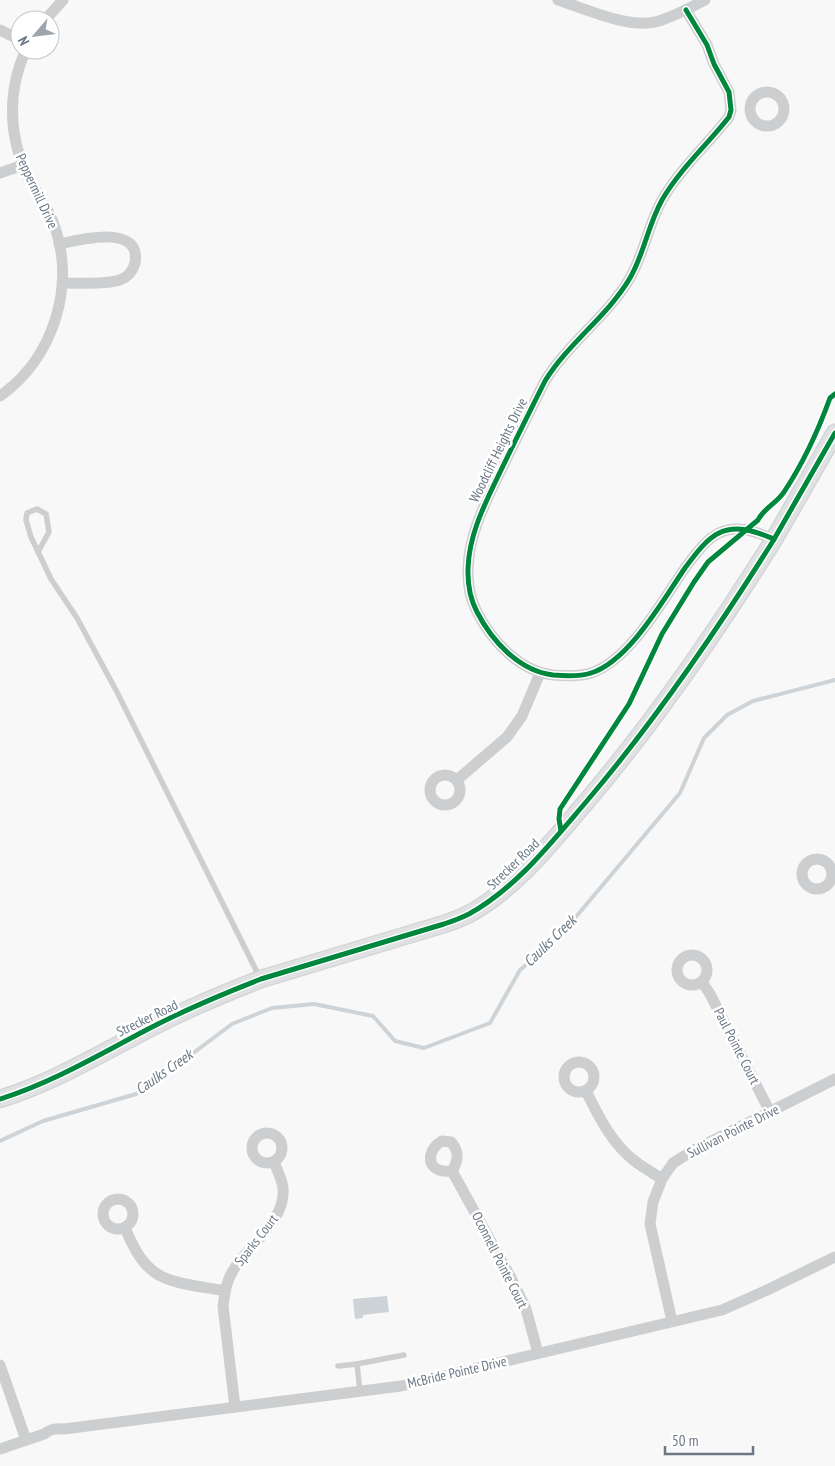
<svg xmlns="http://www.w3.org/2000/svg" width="835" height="1466" font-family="'PT Sans Narrow',sans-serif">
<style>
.water{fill:#cdd3d7}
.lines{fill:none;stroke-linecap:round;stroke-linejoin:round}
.stream{stroke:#cdd3d7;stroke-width:4}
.secondary-casing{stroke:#d4d5d6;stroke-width:19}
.lane{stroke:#cdcecf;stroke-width:5.5}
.street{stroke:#cdcecf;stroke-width:11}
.secondary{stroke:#e0e1e2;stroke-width:16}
.cycleway-casing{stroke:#fff;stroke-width:8}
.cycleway{stroke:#00873e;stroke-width:5}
.labels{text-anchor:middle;stroke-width:5;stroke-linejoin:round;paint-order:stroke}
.street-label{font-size:14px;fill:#6b7785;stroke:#fff}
.water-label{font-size:15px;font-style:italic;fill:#677780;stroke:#fff}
</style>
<rect width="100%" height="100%" fill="#f8f8f8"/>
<polygon class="water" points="387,1296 389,1312 363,1315 363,1318 355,1319 353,1299"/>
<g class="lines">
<polyline class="stream" points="0,1141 43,1121 136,1094 172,1069 232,1024 272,1008 314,1004 373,1016 395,1041 424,1048 490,1023 520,970 559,937 680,793 704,738 727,715 753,701 835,680"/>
<g class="secondary-casing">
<path id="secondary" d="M0 1099C54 1082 102 1053 152 1027 187 1009 225 993 261 979L444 924C453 921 461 918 469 914 516 888 551 843 586 802 655 721 716 632 773 541 794 505 814 469 835 433"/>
</g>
<g class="lane">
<polyline points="38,552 49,532 46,514 37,509 27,513 26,520 31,537 51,579 77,618 118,694 260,978"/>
<polyline points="357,1364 404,1355"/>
<polyline points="338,1366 357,1364 360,1392"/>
</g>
<g class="street">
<path d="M558 0C586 9 631 30 659 21 675 16 690 8 705 0"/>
<path d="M686 10 707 45 714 64 729 92 731 110 729 117C707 145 680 169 662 200 648 225 644 254 630 278 607 317 569 342 545 381 531 409 517 437 503 466 494 485 484 504 477 524 467 552 463 585 477 612 492 641 519 671 553 675 565 676 579 677 591 673 629 661 663 600 685 568 694 556 706 539 719 533 738 524 756 532 774 539"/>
<polyline points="45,20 63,0"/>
<polyline points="0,30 20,40"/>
<circle cx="767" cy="109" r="17"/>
<polyline points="0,173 23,165"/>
<path d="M59 244C78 240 142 223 135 263 133 271 128 277 120 280 104 285 79 283 62 283"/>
<path d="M0 396C54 358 77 284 53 222 46 204 34 189 26 172 8 134 8 88 26 50"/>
<circle cx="445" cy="790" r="15"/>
<polyline points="457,780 507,737 522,716 540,673"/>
<circle cx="817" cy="874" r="15"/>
<circle cx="692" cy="970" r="15"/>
<polyline points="702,982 710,994 770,1112"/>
<circle cx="579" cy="1077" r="15"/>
<path d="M586 1091C599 1117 612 1144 636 1162 644 1168 653 1173 662 1179"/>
<circle cx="267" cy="1148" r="15"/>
<path d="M442 1141 451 1142C460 1152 458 1161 452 1171 448 1171 443 1172 439 1170 424 1164 431 1147 442 1141Z"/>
<polyline points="452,1171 510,1276 526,1309 538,1353"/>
<circle cx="118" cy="1214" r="15"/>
<path d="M125 1228C132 1244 139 1260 153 1271 168 1284 205 1287 225 1291"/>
<polyline points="672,1321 650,1224 653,1202 662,1179 673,1163 694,1150 835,1079"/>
<polyline points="0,1365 26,1440"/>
<path d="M235 1407 223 1306C225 1293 226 1281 234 1269 250 1243 286 1221 283 1188 282 1179 277 1170 274 1162"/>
<path d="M0 1449 44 1434C51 1429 55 1428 64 1429L401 1386 722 1310 765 1291 835 1257"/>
</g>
<use href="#secondary" class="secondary"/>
<g class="cycleway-casing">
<g id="cycleway">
<path d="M686 10 707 45 714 64 729 92 731 110 729 117C707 145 680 169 662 200 648 225 644 254 630 278 607 317 569 342 545 381 531 409 517 437 503 466 494 485 484 504 477 524 467 552 463 585 477 612 492 641 519 671 553 675 565 676 579 677 591 673 629 661 663 600 685 568 694 556 706 539 719 533 738 524 756 532 774 539"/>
<path d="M561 831 559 819 560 809 629 704 662 634 694 582 708 562 758 520C764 508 777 503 784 492 804 462 818 431 830 398L835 394"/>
<path d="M0 1099C54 1082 102 1053 152 1027 187 1009 225 993 261 979L444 924C453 921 461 918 469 914 516 888 551 843 586 802 655 721 716 632 773 541 794 505 814 469 835 433"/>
</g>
</g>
<use href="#cycleway" class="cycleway"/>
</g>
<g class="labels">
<g class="street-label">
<text transform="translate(37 191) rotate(65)" y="5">Peppermill Drive</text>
<text transform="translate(498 450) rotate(-64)" y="5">Woodcliff Heights Drive</text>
<text transform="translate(513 864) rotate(-44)" y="5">Strecker Road</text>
<text transform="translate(147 1018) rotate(-26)" y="5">Strecker Road</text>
<text transform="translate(737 1046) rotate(63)" y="5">Paul Pointe Court</text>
<text transform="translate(733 1131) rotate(-27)" y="5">Sullivan Pointe Drive</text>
<text transform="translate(256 1240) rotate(-52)" y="5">Sparks Court</text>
<text transform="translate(500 1260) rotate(63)" y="5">Oconnell Pointe Court</text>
<text transform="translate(457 1372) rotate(-13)" y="5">McBride Pointe Drive</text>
</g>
<g class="water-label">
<text transform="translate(550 941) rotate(-44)" y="5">Caulks Creek</text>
<text transform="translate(164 1072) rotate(-35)" y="5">Caulks Creek</text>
</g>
</g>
<g transform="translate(35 35) rotate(242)"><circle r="24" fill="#ffffff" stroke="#c4c9ce"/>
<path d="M0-4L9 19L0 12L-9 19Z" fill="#9ca4ad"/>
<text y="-8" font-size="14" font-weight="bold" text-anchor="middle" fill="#6b7785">N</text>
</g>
<path d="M665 1446v8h88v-8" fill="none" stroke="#6b7785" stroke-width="2.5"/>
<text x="672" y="1446" font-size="15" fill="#6b7785" stroke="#ffffff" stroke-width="4" paint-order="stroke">50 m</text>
</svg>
